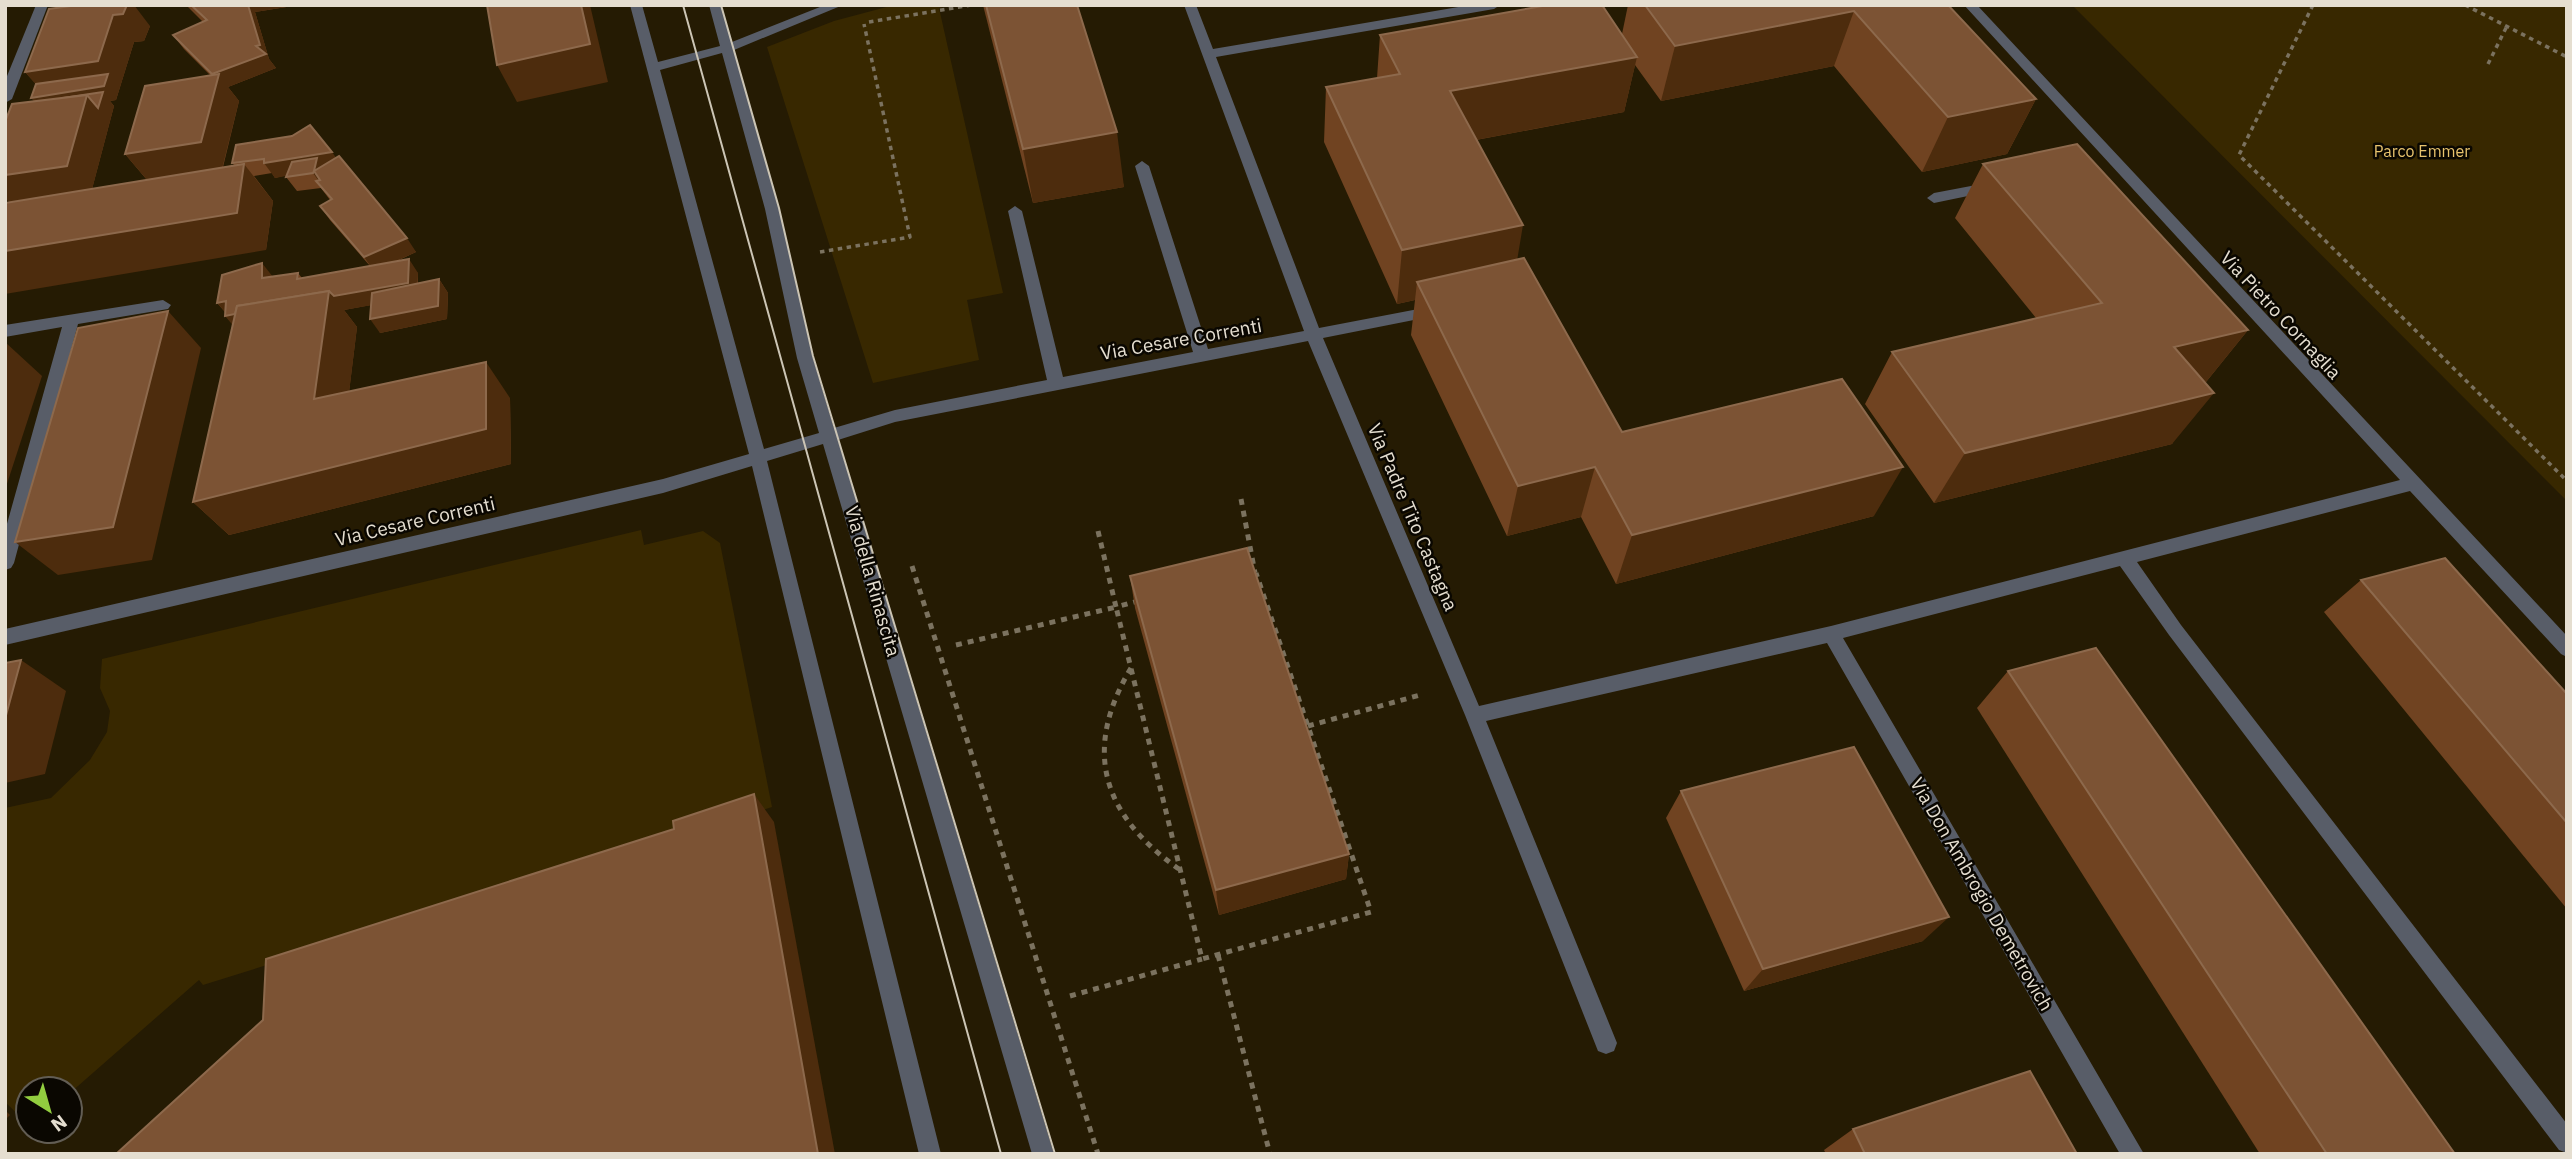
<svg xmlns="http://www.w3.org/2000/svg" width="2572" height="1159" font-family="'IBM Plex Sans',sans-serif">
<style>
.green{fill:#382800}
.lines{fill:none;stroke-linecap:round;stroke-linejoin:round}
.path-far1{stroke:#7b725f;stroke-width:3.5;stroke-dasharray:4.5 4.5;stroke-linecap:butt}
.path{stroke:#7b725f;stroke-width:5;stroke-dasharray:6 6;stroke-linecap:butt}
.minor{fill:#585d68;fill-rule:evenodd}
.tram{stroke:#ccc5b5;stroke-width:2}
.wall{fill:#704321}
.shaded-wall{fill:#4d2c0d}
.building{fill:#7c5334;stroke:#8d694c;stroke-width:2}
.labels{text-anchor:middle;stroke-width:5;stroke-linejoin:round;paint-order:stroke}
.far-park-label{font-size:16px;fill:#e8c36d;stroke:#0a0701}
.street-label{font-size:19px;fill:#e5ded0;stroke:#0a0701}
</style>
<rect width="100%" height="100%" fill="#251b03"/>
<g class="green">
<polygon points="894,5 953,5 939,8 1003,293 967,300 979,360 873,383 767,47 834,21"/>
<polygon points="2072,5 2567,5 2567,501"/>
<polygon points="641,530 644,545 703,531 720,543 772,807 203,985 199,980 70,1093 70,1089 28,1089 28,1124 5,1102 5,808 51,798 90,760 107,732 110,711 100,688 102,659"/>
</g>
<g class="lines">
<g class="path-far1">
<polyline points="2313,5 2239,155 2567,481"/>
<polyline points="2465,5 2567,57"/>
<polyline points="869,22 972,5"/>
<polyline points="2488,64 2507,26"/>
<polyline points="820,252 910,237 864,24"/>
</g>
<g class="path">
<polyline points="1241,499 1255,573"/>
<polyline points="1098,531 1116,607 1138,601"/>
<polyline points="912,566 1098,1154"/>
<polyline points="956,645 1116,607 1202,959 1371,912 1256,573"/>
<path d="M1131 668C1082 750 1102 815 1179 869"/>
<polyline points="1308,726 1420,695"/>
<polyline points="1218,955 1270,1154"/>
<polyline points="1070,996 1202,959"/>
</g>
<g class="minor">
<polygon points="36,5 48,5 12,99 5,103 5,81"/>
<path d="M630 5H642L658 62 720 46 709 5H721L732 42 825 5H843L734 50 779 209 813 358 834 428 895 410 1047 380 1008 211 1015 206 1022 211 1063 377 1193 352 1135 166 1142 161 1149 166 1208 349 1304 331 1184 5H1196L1213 49 1470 5H1500L1494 9 1216 57 1319 328 1434 306 1442 311 1434 316 1323 338 1479 706 1831 626 2400 480 1964 5H1977L2567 636V657L2561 654 2410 491 2137 562 2181 625 2567 1124V1153L2559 1150 2169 635 2120 566 1843 638 2144 1154H2120L1827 643 1486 721 1617 1043 1614 1051 1606 1054 1598 1051 1465 715 1308 341 895 422 838 440 1054 1154H1032L823 444 767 461 941 1154H919L752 466 663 493 5 645V629L663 479 749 454ZM722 53 765 209 797 358 819 433 764 449 660 70Z"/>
<polygon points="1992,182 1997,184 1997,190 1934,203 1927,198 1934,193"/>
<polygon points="163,300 171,305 168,309 78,324 14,563 11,568 5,570 5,531 62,327 5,337 5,325"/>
</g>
<g class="tram">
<polyline points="683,5 1001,1154"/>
<polyline points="721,5 779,208 813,356 1055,1154"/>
</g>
</g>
<g class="wall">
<polygon points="186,5 299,5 255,12 269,59 276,68 228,87 239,101 223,167 234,165 232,163 236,145 336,158 416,252 397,261 418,273 418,283 439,279 448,293 447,319 380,333 371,305 344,310 357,327 349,392 510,398 511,464 229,535 193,502 233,325 225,312 217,303 273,277 298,273 302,278 370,266 330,220 320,206 330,200 321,188 297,191 286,177 287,175 275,178 272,173 254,176 273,201 266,250 10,203 34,101 36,84 25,72 150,26 144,41 134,42 116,100 110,101 114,106 92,189 147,180 125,154 210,75 184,49 173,35 203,22"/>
<polygon points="983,5 1077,5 1124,187 1033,203"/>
<polygon points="1628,5 1948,5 2036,99 2007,154 1922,172 1834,66 1661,101 1635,65 1624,112 1476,140 1517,260 1622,432 1874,516 1616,584 1581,517 1507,536 1411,335 1415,300 1397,304 1324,142 1326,87 1377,78 1380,35 1622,34"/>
<polygon points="1983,164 2248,330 2206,382 2205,383 2172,444 1934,503 1865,404 1892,352 2036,318 1955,218"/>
<polygon points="1130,576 1349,854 1346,879 1219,915 1135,608"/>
<polygon points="2361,580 2567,694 2567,909 2324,612"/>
<polygon points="2008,671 2455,1154 2260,1154 1977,708"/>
<polygon points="1681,791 1923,941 1744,991 1666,818"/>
<polygon points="1853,1129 2077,1154 1826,1154 1824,1150"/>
</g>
<g class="shaded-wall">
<polygon points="127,5 134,5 150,26 144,41 134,42 116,100 110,101 114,106 91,193 11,204 5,198 5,175 44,112 31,98 46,96 25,72 113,15"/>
<polygon points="248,5 299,5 255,12 269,59 276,68 228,87 239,101 222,169 148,181 125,154 212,74 256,46"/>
<polygon points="581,5 590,5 608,82 517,102 497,65"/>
<polygon points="1854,11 1834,66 1661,101 1675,46"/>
<polygon points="1637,57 1624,112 1443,146 1450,91"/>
<polygon points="2036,99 2007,154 1922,172 1948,117"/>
<polygon points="1117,132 1124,187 1033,203 1023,149"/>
<polygon points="332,152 342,166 323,187 313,173 314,171 275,178 264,163"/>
<polygon points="244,164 273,201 266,250 5,294 5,251"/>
<polygon points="1523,225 1514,279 1417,282 1415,300 1397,304 1402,250"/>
<polygon points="407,238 416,252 374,271 364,257"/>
<polygon points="409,259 418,273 417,297 344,310 357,327 344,434 236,329 225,316 228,315 217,303 329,291"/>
<polygon points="262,263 273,277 262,278"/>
<polygon points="439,279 448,293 447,319 380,333 370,319"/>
<polygon points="168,311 201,348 152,560 58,575 15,542"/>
<polygon points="2248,330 2206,382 2134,399 2174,347"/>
<polygon points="5,342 42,376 5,490"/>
<polygon points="486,362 510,398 511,464 229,535 193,502"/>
<polygon points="2214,393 2172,444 1934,503 1965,453"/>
<polygon points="1595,467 1581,517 1507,536 1518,486"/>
<polygon points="1903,467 1874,516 1616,584 1632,535"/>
<polygon points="21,660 66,691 45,774 5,783 5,719"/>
<polygon points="754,794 774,822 835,1154 818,1154"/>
<polygon points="1349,854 1346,879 1219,915 1216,890"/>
<polygon points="1949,917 1923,941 1744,991 1763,969"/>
<polygon points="5,1110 10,1115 5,1120"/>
</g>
<g class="building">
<polygon points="78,5 127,5 123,14 113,15 98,61 25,72 49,9"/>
<polygon points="191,5 248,5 260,45 256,46 266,54 212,74 173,35 207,20"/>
<polygon points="487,5 581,5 590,44 497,65"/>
<polygon points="986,5 1077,5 1117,132 1023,149"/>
<polygon points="1548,5 1602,5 1637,57 1450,91 1523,225 1402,250 1326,87 1400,74 1380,35"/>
<polygon points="1645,5 1948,5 2036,99 1948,117 1854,11 1675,46"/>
<polygon points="108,74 104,86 31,98 36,84"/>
<polygon points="219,74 201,142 125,154 145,86"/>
<polygon points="103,92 98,108 87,95 63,98"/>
<polygon points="87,95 67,166 5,175 5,122 12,104"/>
<polygon points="310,125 332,152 264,163 264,159 232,163 236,145 292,136"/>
<polygon points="2077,144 2248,330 2174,347 2214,393 1965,453 1892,352 2102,303 1983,164"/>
<polygon points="339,156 407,238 364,257 320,206 332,199 316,181 320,180 314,171 313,173 286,177 292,162 317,158 314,171"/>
<polygon points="244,164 237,213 5,251 5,203"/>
<polygon points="1524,258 1622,432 1842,379 1903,467 1632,535 1595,467 1518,486 1417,282"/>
<polygon points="409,259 408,283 334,296 329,291 237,306 235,314 225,316 226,301 217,303 222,275 262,263 262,278 298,273 297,279"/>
<polygon points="439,279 438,306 370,319 372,293"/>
<polygon points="329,291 314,399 486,362 486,429 193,502 237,306"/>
<polygon points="168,311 113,527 15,542 78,328"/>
<polygon points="1247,548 1349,854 1216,890 1130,576"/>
<polygon points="2445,558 2567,694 2567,823 2361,580"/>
<polygon points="2096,648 2455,1154 2327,1154 2008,671"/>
<polygon points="21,660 5,719 5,663"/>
<polygon points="1854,747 1949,917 1763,969 1681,791"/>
<polygon points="754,794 818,1154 116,1154 263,1020 266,959 674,829 673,821"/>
<polygon points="2030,1071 2077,1154 1865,1154 1853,1129"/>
</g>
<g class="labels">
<g class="far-park-label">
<text x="2422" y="157">Parco Emmer</text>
</g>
<g class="street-label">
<text transform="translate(2281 315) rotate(47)" y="7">Via Pietro Cornaglia</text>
<text transform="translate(1181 339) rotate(-10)" y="7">Via Cesare Correnti</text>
<text transform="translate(1413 517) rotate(67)" y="7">Via Padre Tito Castagna</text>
<text transform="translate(415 521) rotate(-13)" y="7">Via Cesare Correnti</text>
<text transform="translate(873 581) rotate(74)" y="7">Via della Rinascita</text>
<text transform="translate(1982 894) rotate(60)" y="7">Via Don Ambrogio Demetrovich</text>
</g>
</g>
<rect width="2572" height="1159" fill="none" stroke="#e5ded0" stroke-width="14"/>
<g transform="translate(49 1110) rotate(143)"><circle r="33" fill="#0a0701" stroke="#625d54" stroke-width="2"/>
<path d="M0-5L12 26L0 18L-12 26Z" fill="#92cd3f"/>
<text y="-10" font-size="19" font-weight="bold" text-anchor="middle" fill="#e5ded0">N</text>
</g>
</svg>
